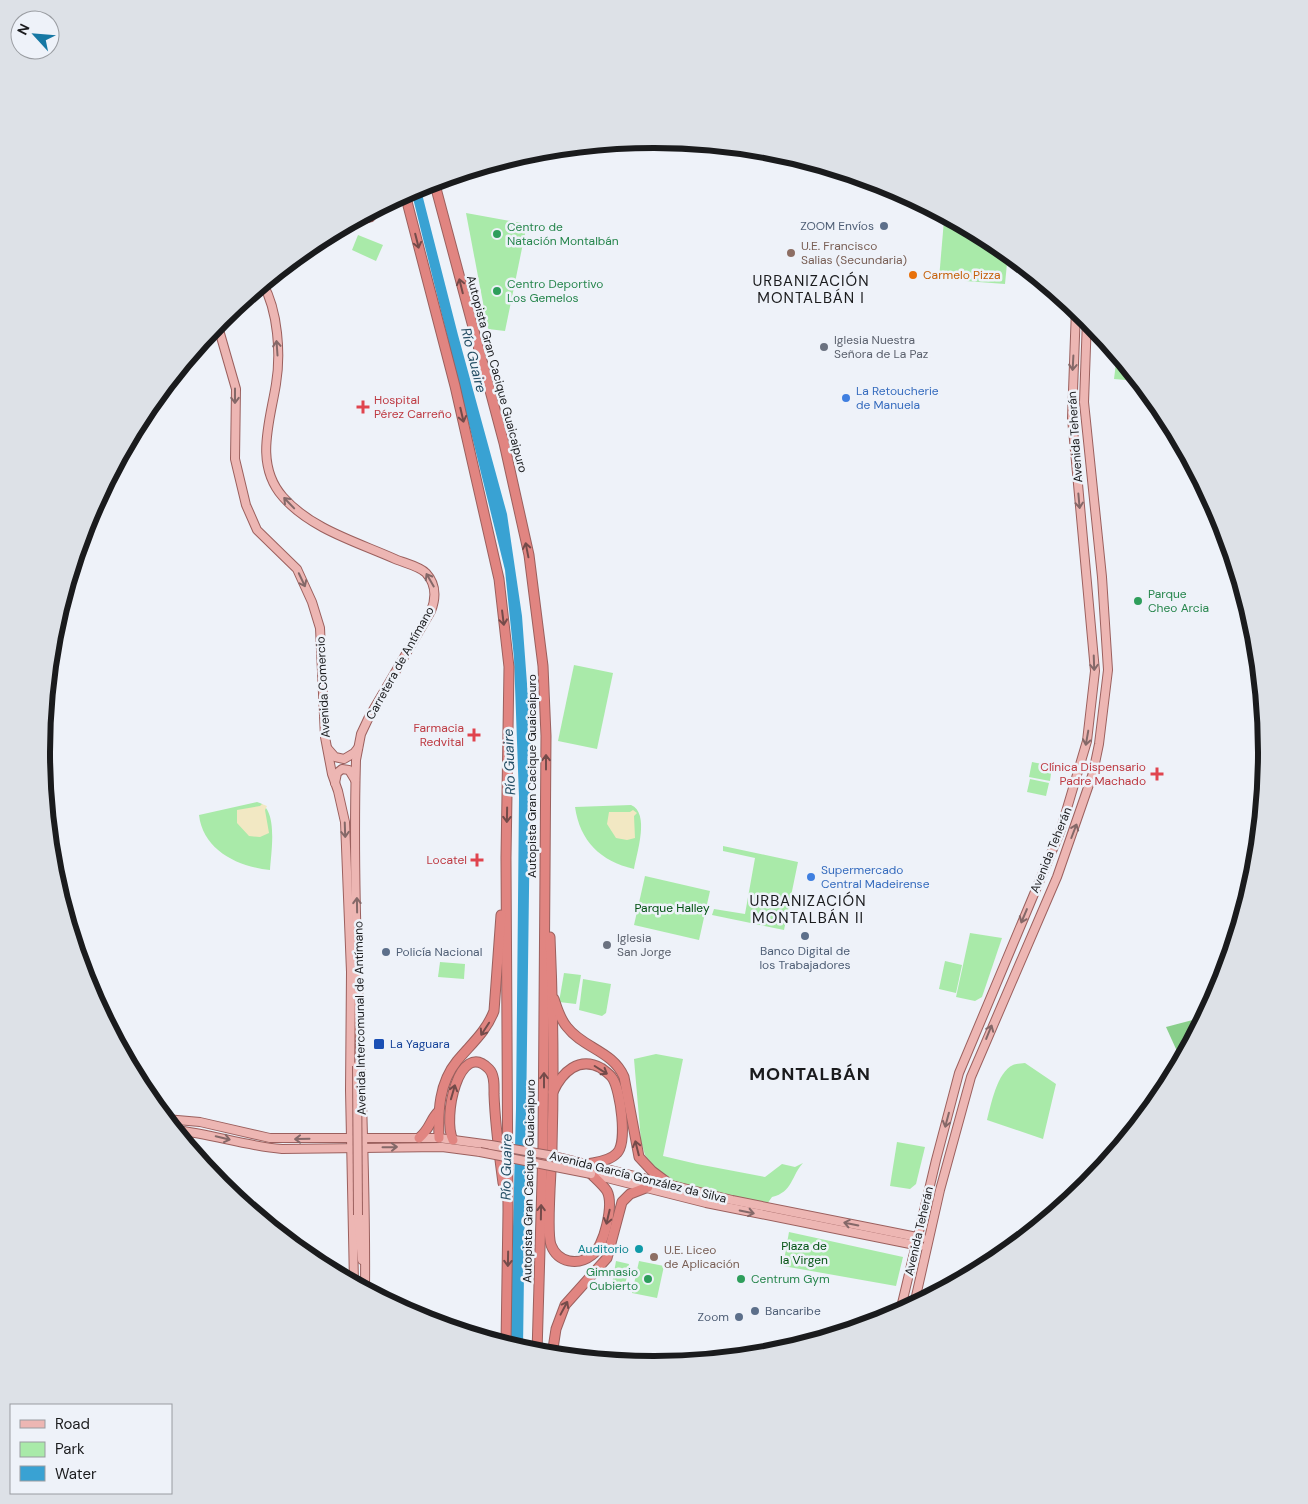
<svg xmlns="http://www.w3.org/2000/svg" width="1308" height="1504" font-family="'DM Sans',sans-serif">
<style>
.green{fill:#a9eaa9}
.forest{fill:#89cf8b}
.sand{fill:#f2e8c3}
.water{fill:#39a2d3}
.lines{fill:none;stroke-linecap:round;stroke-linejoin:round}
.major-casing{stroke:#9b605e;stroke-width:10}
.highway-casing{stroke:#9b605e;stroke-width:11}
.major{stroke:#edb6b3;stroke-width:8}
.highway{stroke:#e18581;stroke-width:9}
.major-bridge-casing{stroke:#9b605e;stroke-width:10;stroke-linecap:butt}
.major-bridge{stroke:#edb6b3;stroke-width:8}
.oneway{stroke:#744b4a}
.oneway2{stroke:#846868}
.service-dot{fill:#5c6f8a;stroke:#eef2f9;stroke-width:2}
.leisure-dot{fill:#2e9e5b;stroke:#eef2f9;stroke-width:2}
.education-dot{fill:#8d6e63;stroke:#eef2f9;stroke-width:2}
.food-dot{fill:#e8710a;stroke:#eef2f9;stroke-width:2}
.worship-dot{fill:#6b7280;stroke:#eef2f9;stroke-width:2}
.shop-dot{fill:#3f7fe0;stroke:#eef2f9;stroke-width:2}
.health-dot{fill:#e0444e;stroke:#eef2f9;stroke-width:2}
.transit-dot{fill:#1a4fb4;stroke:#eef2f9;stroke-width:2}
.culture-dot{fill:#0f9aa8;stroke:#eef2f9;stroke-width:2}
.labels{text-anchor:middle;stroke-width:5;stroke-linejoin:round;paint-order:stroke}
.service-label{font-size:12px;fill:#4e5e75;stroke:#eef2f9;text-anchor:end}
.leisure-label{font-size:12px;fill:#27864d;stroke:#eef2f9;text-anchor:start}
.education-label{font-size:12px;fill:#785e54;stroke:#eef2f9;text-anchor:start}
.food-label{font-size:12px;fill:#c56008;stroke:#eef2f9;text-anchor:start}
.worship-label{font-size:12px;fill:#5b616d;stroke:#eef2f9;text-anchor:start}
.street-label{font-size:12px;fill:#1a1b1d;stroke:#eef2f9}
.shop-label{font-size:12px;fill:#366cbe;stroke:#eef2f9;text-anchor:start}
.health-label{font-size:12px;fill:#be3a42;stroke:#eef2f9;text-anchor:end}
.park-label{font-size:12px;fill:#015110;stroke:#eef2f9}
.transit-label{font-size:12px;fill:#164399;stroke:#eef2f9;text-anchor:start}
.culture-label{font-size:12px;fill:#0d838f;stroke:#eef2f9;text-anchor:end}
.water-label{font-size:14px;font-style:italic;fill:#244e64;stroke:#eef2f9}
.quarter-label{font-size:15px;letter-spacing:1px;fill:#1a1b1d;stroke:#eef2f9}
.district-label{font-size:18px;font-weight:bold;letter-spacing:1px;fill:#1a1b1d;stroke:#eef2f9}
.rim{fill:none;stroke:#1a1b1d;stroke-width:6}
</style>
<rect width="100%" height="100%" fill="#eef2f9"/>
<g class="green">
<polygon points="466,213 527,224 505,331 488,329"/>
<path d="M944 220C966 222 991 239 1008 253L1005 284 939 279Z"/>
<polygon points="358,235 383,245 376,261 352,250"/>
<polygon points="1117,355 1138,381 1114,379"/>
<polygon points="574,665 613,673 597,749 558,741"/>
<polygon points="1032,762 1052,766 1050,781 1029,777"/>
<polygon points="1030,779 1049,783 1046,796 1027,792"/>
<path d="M257 802C279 807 271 852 270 870 238 867 203 850 199 815Z"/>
<path d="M631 805C650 813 637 852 634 869 600 861 580 841 575 807Z"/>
<polygon points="723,846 798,862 784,930 712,915 714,909 745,914 755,858 723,851"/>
<polygon points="645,876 710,891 699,940 634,925"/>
<polygon points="970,933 1002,938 982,997 975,1001 956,997"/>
<polygon points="945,961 962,965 956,993 939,989"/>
<polygon points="440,962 465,964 464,979 438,977"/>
<polygon points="564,973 581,975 576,1004 559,1002"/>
<polygon points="583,979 611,984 606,1013 602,1016 579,1010"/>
<path d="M656 1054 683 1059 663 1156 697 1164 765 1177 782 1164 795 1167 803 1163C791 1176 793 1192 772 1197L767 1204 668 1183 645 1155 641 1141 634 1059Z"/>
<path d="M1025 1063 1056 1084 1043 1139 987 1120C991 1105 997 1072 1013 1065 1016 1063 1021 1064 1025 1063Z"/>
<polygon points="897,1142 925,1147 916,1184 910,1189 890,1186"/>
<polygon points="789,1232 903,1257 896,1286 783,1266"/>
<polygon points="616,1261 629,1264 625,1287 612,1284"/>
<polygon points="639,1261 664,1266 657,1298 632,1293"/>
</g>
<polygon class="forest" points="1204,1017 1181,1060 1166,1027"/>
<g class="sand">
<polygon points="262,804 267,806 265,810 269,833 260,837 249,836 237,823 237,810 260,806"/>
<polygon points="633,810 637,813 634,816 635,838 627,840 616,838 607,824 609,812 630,812"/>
</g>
<polygon class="water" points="420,186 458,335 507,514 522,616 531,738 523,1349 510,1346 516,1109 519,797 514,658 505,570 411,190"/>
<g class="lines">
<g class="major-casing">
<g id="major">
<path d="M263 284C278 311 281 354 276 384 270 422 254 464 283 497 311 529 357 542 395 559 404 563 419 566 426 573 437 585 436 598 431 611L369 717 361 734 356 760C351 936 367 1113 365 1289"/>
<polyline points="217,323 236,389 235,459 246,505 257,530 297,569 312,602 320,628 325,737 332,774 338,791 345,822 351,972 350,1090 354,1283"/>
<polyline points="328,749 335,757 344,759 354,753 358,748"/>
<polyline points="335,783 337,773 342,769 349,770 355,780"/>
<polyline points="166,1119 200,1122 270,1138 439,1138 491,1145"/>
<path d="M175 1130C212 1134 246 1146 282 1149L442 1147 480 1152"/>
<polyline points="554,1156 732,1200 922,1238"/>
<polyline points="591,1174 706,1203 920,1246"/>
<polyline points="358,1215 362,1260"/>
<polyline points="914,1305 940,1190 971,1077 1057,877 1093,773 1099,744 1108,670 1102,577 1084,402 1087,319"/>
<polyline points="900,1312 936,1160 959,1073 1060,832 1087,741 1095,671 1072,418 1076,309"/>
</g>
</g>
<g class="highway-casing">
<g id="highway">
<polyline points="434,181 504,443 529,555 543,666 546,736 543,1146 537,1353"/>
<polyline points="405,194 455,386 499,579 509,667 506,858 508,1211 506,1344"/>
<polyline points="355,221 370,217 379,208"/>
<path d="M550 937C553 1006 554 1077 552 1147 552 1166 546 1231 551 1245 558 1263 578 1266 592 1255 604 1247 614 1205 607 1191 603 1185 596 1179 591 1174"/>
<path d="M554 999C557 1008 560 1019 567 1027 583 1048 613 1051 624 1077L639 1157 652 1171 668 1183"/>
<path d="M553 1092C562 1072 579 1056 601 1068 605 1071 610 1074 613 1079 620 1091 628 1142 617 1153 610 1161 597 1162 588 1164"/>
<path d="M419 1138C430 1129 430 1120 438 1112"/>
<path d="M439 1138C438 1111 439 1083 457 1061 471 1044 486 1032 494 1011L501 915"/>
<path d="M453 1140C442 1118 459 1038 489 1069 495 1075 494 1086 494 1094 495 1124 499 1153 503 1183"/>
<polyline points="552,1355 556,1329 565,1305 607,1258 622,1202 630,1194 648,1187"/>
</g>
</g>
<use href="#major" class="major"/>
<use href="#highway" class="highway"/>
<g class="major-bridge-casing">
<g id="major-bridge">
<polyline points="357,1066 358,1215"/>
<polyline points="491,1145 554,1156"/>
<polyline points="480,1152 591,1174"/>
</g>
</g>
<use href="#major-bridge" class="major-bridge"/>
</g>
<defs><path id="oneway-shaft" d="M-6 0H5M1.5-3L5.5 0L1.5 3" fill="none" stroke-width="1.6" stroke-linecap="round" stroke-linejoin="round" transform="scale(1.25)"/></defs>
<g class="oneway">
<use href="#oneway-shaft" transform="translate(417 241) rotate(76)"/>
<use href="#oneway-shaft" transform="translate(461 286) rotate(-104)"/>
<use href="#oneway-shaft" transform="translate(462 415) rotate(77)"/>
<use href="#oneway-shaft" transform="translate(527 550) rotate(-101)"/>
<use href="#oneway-shaft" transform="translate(503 618) rotate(83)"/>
<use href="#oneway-shaft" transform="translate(546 762) rotate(-90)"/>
<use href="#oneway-shaft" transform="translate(507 815) rotate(91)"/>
<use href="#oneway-shaft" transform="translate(485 1029) rotate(123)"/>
<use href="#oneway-shaft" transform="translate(601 1070) rotate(32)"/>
<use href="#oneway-shaft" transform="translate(544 1080) rotate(-90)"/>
<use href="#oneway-shaft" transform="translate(453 1092) rotate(-74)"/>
<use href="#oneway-shaft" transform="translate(637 1148) rotate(-104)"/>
<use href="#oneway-shaft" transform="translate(541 1212) rotate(-89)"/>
<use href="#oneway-shaft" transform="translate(608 1217) rotate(103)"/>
<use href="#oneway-shaft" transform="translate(508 1259) rotate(91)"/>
<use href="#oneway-shaft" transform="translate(564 1308) rotate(-62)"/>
</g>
<g class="oneway2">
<use href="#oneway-shaft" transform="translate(277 348) rotate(-94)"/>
<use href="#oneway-shaft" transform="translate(1073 363) rotate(93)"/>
<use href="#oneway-shaft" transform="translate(235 396) rotate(90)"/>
<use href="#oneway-shaft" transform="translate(1079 501) rotate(85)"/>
<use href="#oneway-shaft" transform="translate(289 503) rotate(-134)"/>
<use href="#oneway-shaft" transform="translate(302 580) rotate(65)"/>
<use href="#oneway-shaft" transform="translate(430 580) rotate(-120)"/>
<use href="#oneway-shaft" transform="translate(1094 663) rotate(88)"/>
<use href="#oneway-shaft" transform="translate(1087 738) rotate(100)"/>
<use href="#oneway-shaft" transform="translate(345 830) rotate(88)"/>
<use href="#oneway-shaft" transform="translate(1074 831) rotate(-69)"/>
<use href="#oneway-shaft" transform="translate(357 905) rotate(-91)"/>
<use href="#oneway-shaft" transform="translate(1024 916) rotate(113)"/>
<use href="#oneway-shaft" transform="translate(989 1032) rotate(-68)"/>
<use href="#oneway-shaft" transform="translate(947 1120) rotate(105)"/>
<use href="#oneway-shaft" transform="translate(223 1138) rotate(13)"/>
<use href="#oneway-shaft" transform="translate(302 1139) rotate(179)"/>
<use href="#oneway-shaft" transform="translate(390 1147) rotate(-1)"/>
<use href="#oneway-shaft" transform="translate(747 1212) rotate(12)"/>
<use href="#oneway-shaft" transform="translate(851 1224) rotate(-169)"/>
</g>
<g class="service-dot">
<circle cx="884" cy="226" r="5"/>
<circle cx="805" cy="936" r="5"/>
<circle cx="386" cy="952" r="5"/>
<circle cx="755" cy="1311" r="5"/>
<circle cx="739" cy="1317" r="5"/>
</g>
<g class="leisure-dot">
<circle cx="497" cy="234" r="5"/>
<circle cx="497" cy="291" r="5"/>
<circle cx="1138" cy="601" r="5"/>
<circle cx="648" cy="1279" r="5"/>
<circle cx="741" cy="1279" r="5"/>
</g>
<g class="education-dot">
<circle cx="791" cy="253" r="5"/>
<circle cx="654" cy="1257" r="5"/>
</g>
<circle class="food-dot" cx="913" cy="275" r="5"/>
<g class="worship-dot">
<circle cx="824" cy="347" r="5"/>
<circle cx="607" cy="945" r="5"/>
</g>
<g class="shop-dot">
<circle cx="846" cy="398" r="5"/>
<circle cx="811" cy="877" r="5"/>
</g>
<g class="health-dot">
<path d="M360.5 399.5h5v5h5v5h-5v5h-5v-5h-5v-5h5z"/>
<path d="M471.5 727.5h5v5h5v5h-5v5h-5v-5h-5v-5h5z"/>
<path d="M1154.5 766.5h5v5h5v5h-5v5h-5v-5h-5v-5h5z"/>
<path d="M474.5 852.5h5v5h5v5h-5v5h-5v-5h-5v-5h5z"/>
</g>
<rect class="transit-dot" x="373" y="1038" width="12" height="12" rx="2.5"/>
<circle class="culture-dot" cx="639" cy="1249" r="5"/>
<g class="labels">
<g class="service-label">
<text x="874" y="230">ZOOM Envíos</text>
<text x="805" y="955" text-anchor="middle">Banco Digital de<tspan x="805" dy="14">los Trabajadores</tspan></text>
<text x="396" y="956" text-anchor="start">Policía Nacional</text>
<text x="765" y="1315" text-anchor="start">Bancaribe</text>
<text x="729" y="1321">Zoom</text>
</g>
<g class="leisure-label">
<text x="507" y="231">Centro de<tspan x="507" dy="14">Natación Montalbán</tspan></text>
<text x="507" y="288">Centro Deportivo<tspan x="507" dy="14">Los Gemelos</tspan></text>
<text x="1148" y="598">Parque<tspan x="1148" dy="14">Cheo Arcia</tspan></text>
<text x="638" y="1276" text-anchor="end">Gimnasio<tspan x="638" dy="14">Cubierto</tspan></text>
<text x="751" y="1283">Centrum Gym</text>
</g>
<g class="education-label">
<text x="801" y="250">U.E. Francisco<tspan x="801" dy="14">Salias (Secundaria)</tspan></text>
<text x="664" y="1254">U.E. Liceo<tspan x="664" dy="14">de Aplicación</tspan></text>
</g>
<g class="food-label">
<text x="923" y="279">Carmelo Pizza</text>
</g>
<g class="worship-label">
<text x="834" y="344">Iglesia Nuestra<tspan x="834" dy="14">Señora de La Paz</tspan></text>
<text x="617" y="942">Iglesia<tspan x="617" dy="14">San Jorge</tspan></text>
</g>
<g class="street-label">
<text transform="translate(497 374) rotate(75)" y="4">Autopista Gran Cacique Guaicaipuro</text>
<text transform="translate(1075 437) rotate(-94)" y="4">Avenida Teherán</text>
<text transform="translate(400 663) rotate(-61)" y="4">Carretera de Antímano</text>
<text transform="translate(323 687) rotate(-93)" y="4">Avenida Comercio</text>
<text transform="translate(532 776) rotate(-90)" y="4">Autopista Gran Cacique Guaicaipuro</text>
<text transform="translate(1051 850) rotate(-68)" y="4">Avenida Teherán</text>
<text transform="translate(360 1018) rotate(-91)" y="4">Avenida Intercomunal de Antímano</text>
<text transform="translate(638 1177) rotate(14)" y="4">Avenida García González da Silva</text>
<text transform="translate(529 1181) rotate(-89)" y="4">Autopista Gran Cacique Guaicaipuro</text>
<text transform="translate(919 1231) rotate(-77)" y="4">Avenida Teherán</text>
</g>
<g class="shop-label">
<text x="856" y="395">La Retoucherie<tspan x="856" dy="14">de Manuela</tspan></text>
<text x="821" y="874">Supermercado<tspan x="821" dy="14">Central Madeirense</tspan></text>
</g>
<g class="health-label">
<text x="374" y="404" text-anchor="start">Hospital<tspan x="374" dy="14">Pérez Carreño</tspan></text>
<text x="464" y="732">Farmacia<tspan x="464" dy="14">Redvital</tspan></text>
<text x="1146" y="771">Clínica Dispensario<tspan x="1146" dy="14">Padre Machado</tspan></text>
<text x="467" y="864">Locatel</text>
</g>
<g class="park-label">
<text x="672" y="912">Parque Halley</text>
<text x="804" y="1250">Plaza de<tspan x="804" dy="14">la Virgen</tspan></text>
</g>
<g class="transit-label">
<text x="390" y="1048">La Yaguara</text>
</g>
<g class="culture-label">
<text x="629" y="1253">Auditorio</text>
</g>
<g class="water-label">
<text transform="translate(474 360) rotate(76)" y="5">Río Guaire</text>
<text transform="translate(509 762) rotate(-92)" y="5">Río Guaire</text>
<text transform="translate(506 1167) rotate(-89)" y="5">Río Guaire</text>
</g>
<g class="quarter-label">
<text x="811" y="286">URBANIZACIÓN<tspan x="811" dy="17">MONTALBÁN I</tspan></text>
<text x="808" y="906">URBANIZACIÓN<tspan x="808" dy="17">MONTALBÁN II</tspan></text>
</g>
<g class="district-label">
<text x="810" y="1080">MONTALBÁN</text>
</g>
</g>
<path d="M0 0H1308V1504H0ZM50 752a604 604 0 1 1 1208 0a604 604 0 1 1-1208 0Z" fill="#dde1e7" fill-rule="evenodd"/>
<path class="rim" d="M50 752a604 604 0 1 1 1208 0a604 604 0 1 1-1208 0Z"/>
<rect x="10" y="1404" width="162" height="90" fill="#eef2f9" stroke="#999ca1"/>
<rect x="20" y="1420" width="25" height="8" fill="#edb6b3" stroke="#999ca1"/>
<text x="55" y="1429" font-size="15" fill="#1a1b1d">Road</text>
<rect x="20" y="1442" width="25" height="15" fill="#a9eaa9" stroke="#999ca1"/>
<text x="55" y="1454" font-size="15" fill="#1a1b1d">Park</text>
<rect x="20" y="1466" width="25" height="15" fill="#39a2d3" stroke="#999ca1"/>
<text x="55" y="1479" font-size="15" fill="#1a1b1d">Water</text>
<g transform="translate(35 35) rotate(296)"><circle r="24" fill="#eef2f9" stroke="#999ca1"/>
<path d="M0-4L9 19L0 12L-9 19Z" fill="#1678a4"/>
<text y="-8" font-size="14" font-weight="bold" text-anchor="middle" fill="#1a1b1d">N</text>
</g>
</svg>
